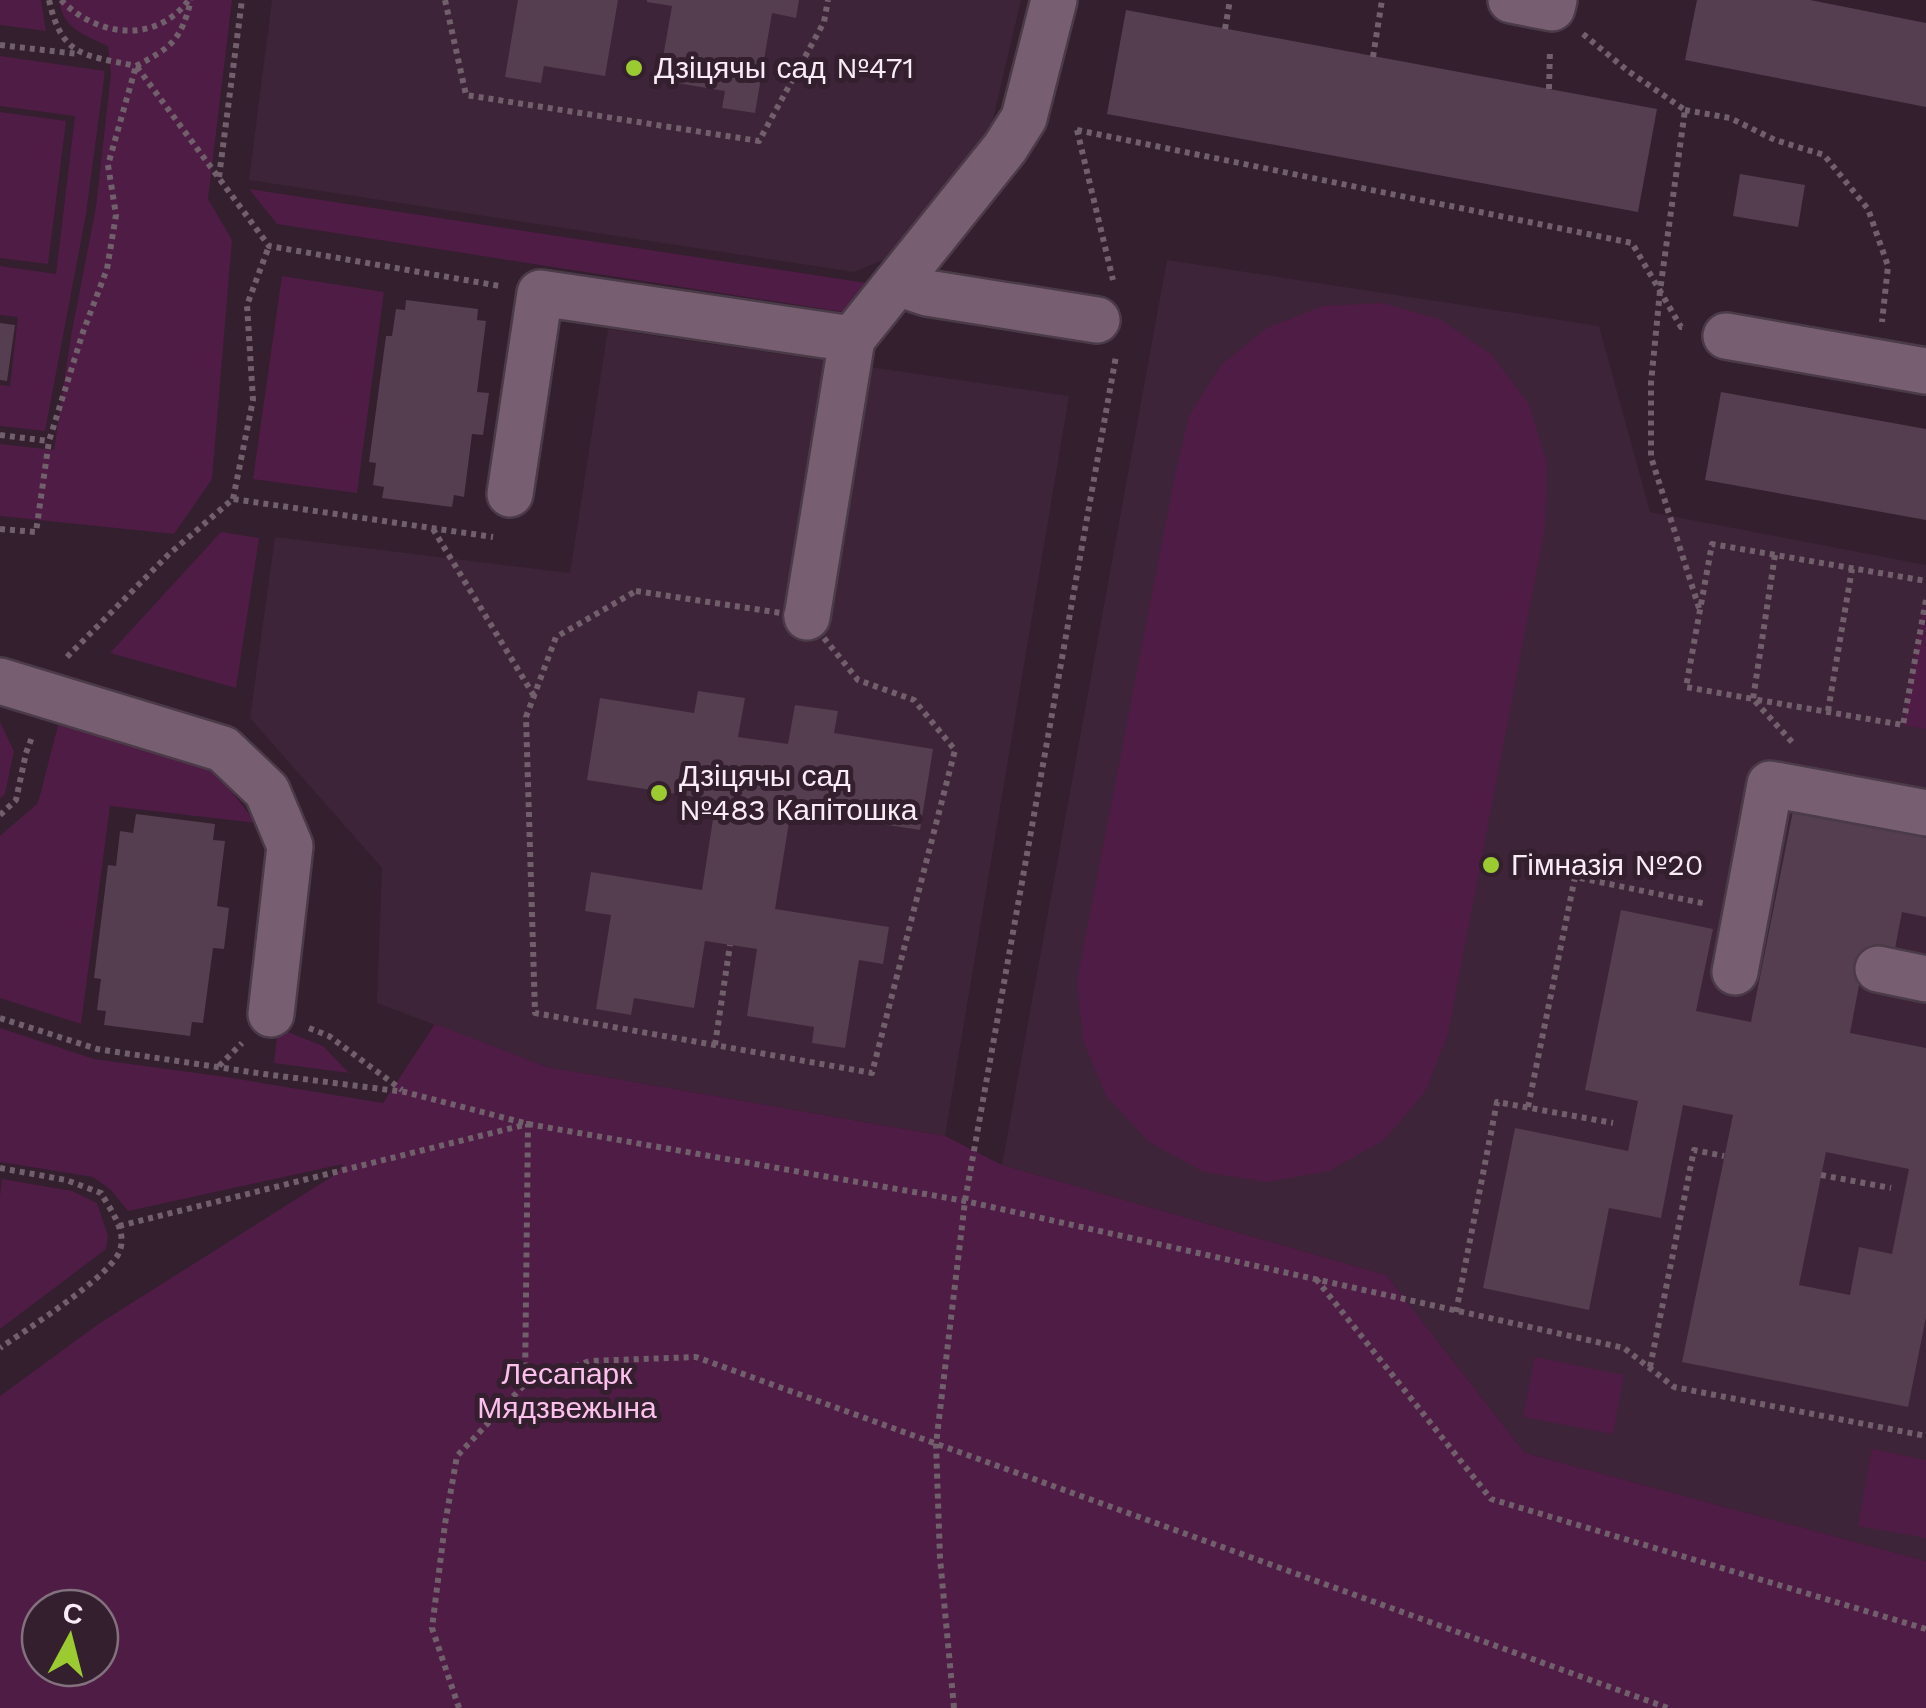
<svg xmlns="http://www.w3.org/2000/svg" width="1926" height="1708" font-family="'Work Sans',sans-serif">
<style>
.built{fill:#3e2438}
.green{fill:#4f1c45;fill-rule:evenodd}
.building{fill:#543e4f;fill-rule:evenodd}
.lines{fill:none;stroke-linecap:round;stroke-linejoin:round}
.minor-casing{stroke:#4b3a47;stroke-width:50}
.path{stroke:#715f6c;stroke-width:6;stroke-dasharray:5 5;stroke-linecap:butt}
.minor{stroke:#775f71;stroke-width:45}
.poi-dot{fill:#9cca31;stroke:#331f2e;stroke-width:4}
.labels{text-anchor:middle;stroke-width:10;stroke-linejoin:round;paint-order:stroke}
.poi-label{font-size:30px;fill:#faecf6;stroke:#331f2e;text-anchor:start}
.park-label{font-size:30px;fill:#fcc0ed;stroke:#331f2e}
</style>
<rect width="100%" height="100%" fill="#331f2e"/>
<g class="built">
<polygon points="272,0 1021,0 989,136 909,249 854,272 249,180"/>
<polygon points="1167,260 1599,326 1650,512 1926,565 1926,1561 1525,1453 1386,1275 1002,1165"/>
<polygon points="608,329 1069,396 945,1136 547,1067 377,1003 382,868 250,718 275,537 570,573"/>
</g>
<g class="green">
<polygon points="0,0 41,0 46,31 0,25"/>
<path d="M59 0H232L208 199 232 240 212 479 174 534 0 516V444L54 450 71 336 96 207 111 74 108 46C84 35 63 29 59 0Z"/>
<polygon points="0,56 105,71 86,214 45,431 0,426 0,385 10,386 18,317 0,315 0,266 56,274 75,116 0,106"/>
<polygon points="0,112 66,121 48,264 0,258"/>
<polygon points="249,189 886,286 850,313 277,224"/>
<polygon points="282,276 384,292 357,493 253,479"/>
<polygon points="1383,303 1441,320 1491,354 1529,404 1547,464 1545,527 1448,1034 1425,1092 1384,1140 1329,1171 1267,1182 1204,1172 1149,1142 1106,1096 1083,1040 1077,981 1175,475 1189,416 1221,365 1267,328 1323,306"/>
<polygon points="221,532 259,538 236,688 110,653"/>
<polygon points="1923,607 1926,608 1926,729 1903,725"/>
<polygon points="60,718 211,765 256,823 110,806 81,1024 0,998 0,836 38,803"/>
<polygon points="0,722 14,751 5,794 0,798"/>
<path d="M435 1024 547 1067 945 1136 1002 1165 1386 1275 1525 1453 1926 1561V1708H0V1396L100 1323 336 1174 343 1164 128 1211 111 1190 93 1177 0 1162V1028L94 1059 226 1077 383 1103ZM40 1608H100V1668H40Z"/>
<polygon points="278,1028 323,1046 349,1073 274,1063"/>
<polygon points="2,1179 72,1191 97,1203 108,1236 106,1249 0,1329 0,1196"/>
<polygon points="1535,1357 1624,1375 1613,1434 1523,1417"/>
<polygon points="1872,1449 1926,1460 1926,1538 1858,1526"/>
</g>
<g class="building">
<polygon points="518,0 618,0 605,76 544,66 541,83 505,77"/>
<polygon points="647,0 799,0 796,18 772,13 755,113 722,108 725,91 659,80 672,6 647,2"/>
<polygon points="1697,0 1810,0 1926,23 1926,107 1685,60"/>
<polygon points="1126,10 1657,109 1638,212 1107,114"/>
<polygon points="1740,174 1805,185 1798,227 1733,216"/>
<polygon points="406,300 478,309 477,320 486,321 477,392 489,393 483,435 472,434 464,497 454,495 452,507 382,498 384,487 373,485 376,463 369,462 386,336 392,336 396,309 405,310"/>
<polygon points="0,323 15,325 7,381 0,380"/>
<polygon points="1721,392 1926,429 1926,520 1705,480"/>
<polygon points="698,691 745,698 738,737 788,744 795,705 838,711 834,733 933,749 920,830 791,810 775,909 889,927 883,964 859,960 845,1048 812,1043 814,1027 747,1016 757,949 705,941 694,1008 634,998 631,1015 596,1009 611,915 585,911 591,872 702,890 716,800 587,780 600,698 694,713"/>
<path d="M1793 811 1926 838V917L1902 912 1893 959 1865 954 1850 1033 1926 1048V1317L1908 1407 1682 1362 1733 1115 1683 1105 1661 1218 1609 1208 1589 1310 1483 1288 1515 1128 1628 1151 1638 1101 1585 1090 1621 910 1713 929 1696 1011 1751 1022ZM1826 1152 1909 1169 1892 1254 1859 1247 1850 1295 1799 1285Z"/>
<polygon points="136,814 215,824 213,840 225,841 217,906 229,908 224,949 213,948 203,1023 192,1022 190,1036 104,1025 106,1011 97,1010 101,979 94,978 108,865 116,866 120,831 133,833"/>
</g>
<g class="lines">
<g class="minor-casing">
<g id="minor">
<polyline points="1511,0 1552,8 1554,0"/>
<polyline points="897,283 927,293 1097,320"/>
<polyline points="1726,336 1926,371"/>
<polyline points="510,494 540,293 852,339 1005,148 1024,118 1054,0"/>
<polyline points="807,617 852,339"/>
<polyline points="0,681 223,749 267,791 290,846 271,1014"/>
<polyline points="1878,969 1926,979"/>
<polyline points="1735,972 1770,784 1926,813"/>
</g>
</g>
<g class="path">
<path d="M49 0C62 58 85 55 136 66 172 47 181 40 191 0"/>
<path d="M61 0C96 36 154 45 188 1"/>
<polyline points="445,0 466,95 759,141 824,22 828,0"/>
<polyline points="1225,29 1230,0"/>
<polyline points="1583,34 1628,71 1685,110 1660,291 1651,383 1651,457 1700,611"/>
<polyline points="0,45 78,54"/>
<polyline points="1373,57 1382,0"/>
<polyline points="137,67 269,246 500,286"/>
<polyline points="1549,89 1550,49"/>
<polyline points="1685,110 1730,118 1775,140 1824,155 1868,209 1888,266 1882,322"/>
<polyline points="1077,130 1113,280"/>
<polyline points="1077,130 1632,243 1681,327 1686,328"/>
<polyline points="219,177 242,0"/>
<polyline points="0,435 48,441"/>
<polyline points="233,499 253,400 247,305 269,246"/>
<polyline points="0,529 36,532 49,441 83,332 107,269 116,215 108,165 136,66"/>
<polyline points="433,529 534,696"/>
<polyline points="1775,555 1753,699 1903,725 1926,600"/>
<polygon points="636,591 807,617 858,680 914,700 955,750 872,1073 535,1013 526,717 556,637"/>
<polyline points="67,657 169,554 233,499 493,537"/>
<polyline points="1828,711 1852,569"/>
<polyline points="1792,742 1753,699 1686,687 1712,544 1926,581"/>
<polyline points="0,815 16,800 26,753 32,737"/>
<polyline points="0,1018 97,1049 264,1074 405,1092 528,1124 965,1201 1624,1348 1674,1387 1926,1436"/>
<polyline points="309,1028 329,1036 402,1090"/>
<polyline points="715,1045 730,945"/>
<polyline points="219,1066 242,1043"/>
<polyline points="1528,1107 1575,877 1707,904"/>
<path d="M0 1168 66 1180 101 1193C110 1209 127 1231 120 1250 113 1275 24 1331 0 1348"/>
<polyline points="1821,1175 1891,1188"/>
<polyline points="119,1226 528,1124 525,1384"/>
<polyline points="1316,1279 1491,1499 1926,1629"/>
<polyline points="1456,1312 1497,1102 1613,1123"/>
<polyline points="1650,1367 1694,1150 1724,1156"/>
<polyline points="459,1708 432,1628 445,1524 457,1456 525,1384 590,1361 696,1357 1668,1708"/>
<polyline points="954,1708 940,1558 936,1444 965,1201 1116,356"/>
</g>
<use href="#minor" class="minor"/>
</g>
<g class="poi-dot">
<circle cx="634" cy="68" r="10"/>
<circle cx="659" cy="793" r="10"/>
<circle cx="1491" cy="865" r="10"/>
</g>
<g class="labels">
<g class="poi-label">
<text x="654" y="78">Дзіцячы сад №471</text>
<text x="679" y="786">Дзіцячы сад<tspan x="679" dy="34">№483 Капітошка</tspan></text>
<text x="1511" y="875">Гімназія №20</text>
</g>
<g class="park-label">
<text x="567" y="1384">Лесапарк<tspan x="567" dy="34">Мядзвежына</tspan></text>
</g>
</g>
<g transform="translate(70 1638) rotate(7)"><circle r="48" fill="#331f2e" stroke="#83717e" stroke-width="2.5"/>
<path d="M0-8L18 38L0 25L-18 38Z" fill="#9cca31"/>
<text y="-15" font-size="28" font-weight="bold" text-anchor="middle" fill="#faecf6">С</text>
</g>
</svg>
